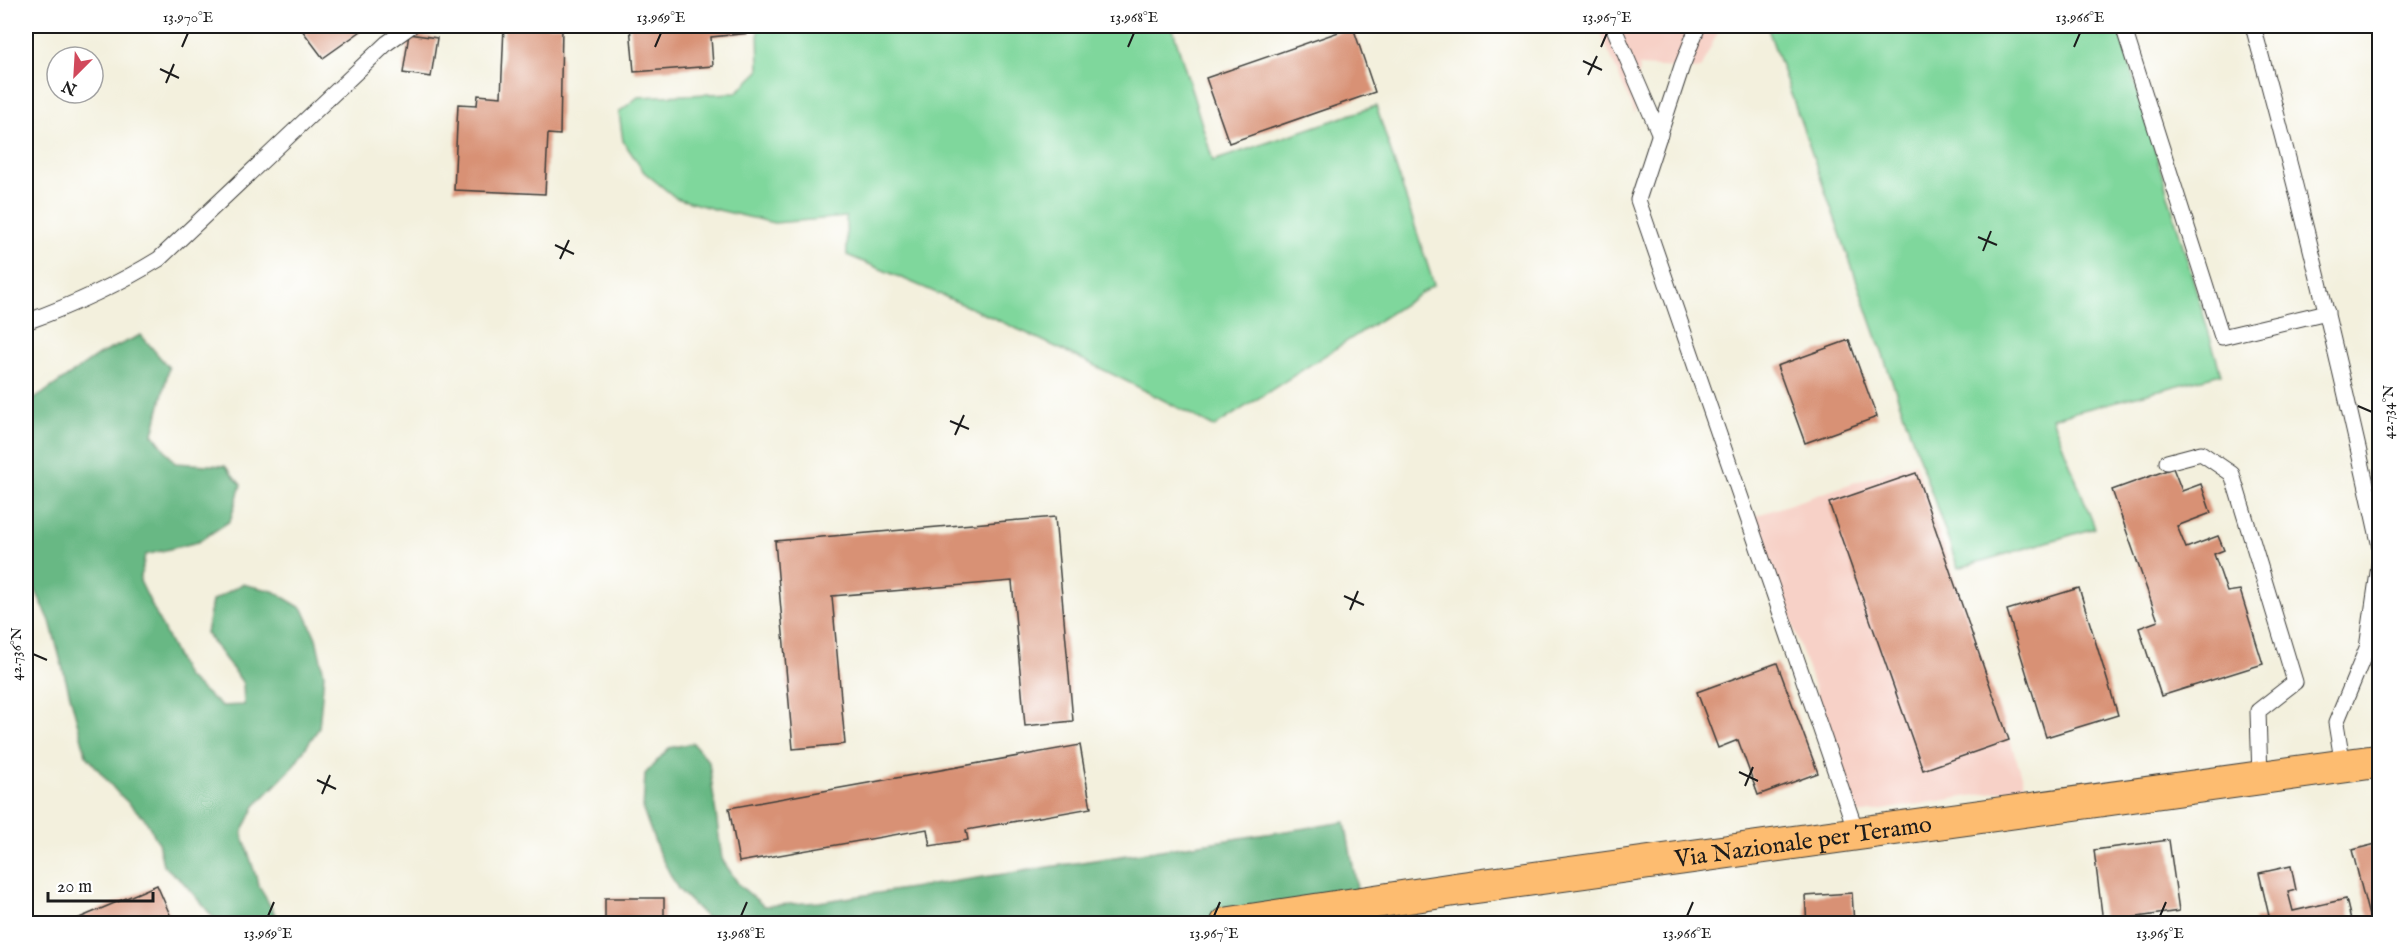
<svg xmlns="http://www.w3.org/2000/svg" width="2405" height="949" font-family="'IM FELL English',serif">
<style>
.built{fill:#f7d1c7}
.green{fill:#7fd79c;stroke:#4e7a5c;stroke-width:1.5}
.forest{fill:#67b884;stroke:#426a50;stroke-width:1.5}
.building{fill:#d89174}
.lines{fill:none;stroke-linecap:round;stroke-linejoin:round}
.service-casing{stroke:#3c3c39;stroke-width:17}
.primary-casing{stroke:#3c3c39;stroke-width:35}
.service{stroke:#fff;stroke-width:15}
.primary{stroke:#fdbc70;stroke-width:33}
.ticks{fill:none;stroke:#1c1c1c;stroke-width:2}
.labels{text-anchor:middle;stroke-width:4.5;stroke-linejoin:round;paint-order:stroke}
.street-label{font-size:24px;fill:#1c1c1c;stroke:#fff}
.neatline{fill:none;stroke:#1c1c1c;stroke-width:2}
.ticks-label{font-size:15px;text-anchor:middle;fill:#1c1c1c}
</style>
<rect width="100%" height="100%" fill="#fff"/>
<filter id="ink" filterUnits="userSpaceOnUse"><feTurbulence type="fractalNoise" baseFrequency=".0167" numOctaves="2"/><feDisplacementMap in="SourceGraphic" scale="12" xChannelSelector="R" yChannelSelector="G"/><feConvolveMatrix kernelMatrix="1 2 1 2 8 2 1 2 1" color-interpolation-filters="sRGB"/></filter>
<filter id="wash" filterUnits="userSpaceOnUse"><feTurbulence type="fractalNoise" baseFrequency=".008" numOctaves="4" result="noise"/><feDisplacementMap in="SourceGraphic" scale="24" xChannelSelector="R" yChannelSelector="G"/><feGaussianBlur stdDeviation="1.35" result="paint"/><feColorMatrix in="noise" values="0 0 0 0 0 0 0 0 0 0 0 0 0 0 0 0 0 1.4 0 .05"/><feComposite in="paint" operator="in"/></filter>
<g filter="url(#wash)">
<rect width="100%" height="100%" fill="#f3f0dd"/>
<g class="built">
<polygon points="1598,26 1721,26 1700,69 1639,66 1635,114"/>
<polygon points="1915,462 2026,787 1858,814 1755,516"/>
</g>
<g class="green">
<path d="M758 26H1172L1213 161 1376 106 1434 285 1214 427C1095 362 973 307 847 255L846 217 774 223 714 209 676 198 644 172 623 141 619 112 638 97 736 93 759 71Z"/>
<polygon points="1767,26 2118,26 2221,374 2052,418 2095,528 1958,568"/>
</g>
<g class="forest">
<polygon points="141,335 169,368 153,434 175,463 225,466 241,485 230,521 198,542 145,555 140,581 186,676 221,706 244,705 243,683 206,633 212,601 242,584 273,591 303,609 316,638 324,674 319,728 291,769 255,806 242,833 259,886 280,923 218,923 183,882 163,865 158,842 145,819 116,791 86,755 50,621 26,570 26,405 100,354"/>
<polygon points="693,743 709,762 722,859 739,885 764,906 819,902 1345,822 1360,904 1227,924 712,923 678,889 659,853 643,810 645,774 669,748"/>
</g>
<g id="blocks">
<g class="building">
<polygon points="299,26 361,26 364,29 323,58"/>
<polygon points="504,26 562,26 560,135 548,134 545,194 454,190 458,104 477,105 478,95 501,97"/>
<polygon points="630,26 749,26 750,33 711,37 713,66 634,72"/>
<polygon points="1353,27 1375,92 1229,143 1206,78"/>
<polygon points="409,34 437,38 431,77 403,73"/>
<polygon points="1849,340 1877,417 1805,443 1777,366"/>
<polygon points="2173,468 2182,491 2201,484 2211,513 2177,526 2186,548 2218,536 2224,550 2214,554 2227,592 2240,590 2263,664 2161,696 2139,628 2158,621 2112,490"/>
<polygon points="1916,473 2009,740 1923,770 1829,503"/>
<polygon points="1055,517 1073,721 1025,726 1012,581 832,596 845,744 793,749 775,541"/>
<polygon points="2079,588 2118,715 2046,737 2007,610"/>
<polygon points="1777,663 1818,773 1758,795 1738,740 1718,748 1697,692"/>
<polygon points="1080,745 1091,808 966,830 968,840 930,846 927,829 739,862 729,808"/>
<polygon points="2169,840 2179,911 2103,922 2094,850"/>
<polygon points="2380,843 2380,924 2371,924 2352,850"/>
<polygon points="2291,866 2296,890 2288,892 2293,911 2346,899 2352,924 2254,924 2253,920 2269,916 2259,873"/>
<polygon points="157,885 174,924 66,924 84,916"/>
<polygon points="1852,893 1854,924 1807,924 1805,896"/>
<rect x="605" y="898" width="59" height="26"/>
</g>
</g>
</g>
<g filter="url(#ink)">
<use href="#blocks" fill-opacity="0" stroke="#3c3c39" stroke-width="1.5"/>
<g class="lines">
<g class="service-casing">
<g id="service">
<polyline points="1613,26 1660,135"/>
<polyline points="1698,26 1682,66 1638,200 1857,834"/>
<polyline points="2123,26 2222,337 2327,312"/>
<path d="M2253 26C2300 198 2342 372 2380 547"/>
<path d="M26 322C73 305 117 285 159 259L387 43 411 26"/>
<polyline points="2167,462 2201,453 2232,474 2295,682 2258,711 2260,778"/>
<polyline points="2343,766 2336,723 2367,648 2380,559"/>
</g>
</g>
<g class="primary-casing">
<g id="primary">
<path id="s1" d="M1227 924 1458 889 2380 761"/>
</g>
</g>
<use href="#service" class="service"/>
<use href="#primary" class="primary"/>
</g>
</g>
<path class="ticks" d="M182 47 188 33M655 47 661 33M1128 47 1134 33M1601 47 1607 33M2074 47 2080 33M1583 61 1602 70M160 69 179 78M1588 75 1597 56M166 83 174 64M1978 237 1997 245M555 245 574 254M1983 251 1991 231M560 259 569 240M2358 406 2372 412M950 421 969 429M955 435 964 415M1344 596 1364 605M1350 610 1358 591M33 654 47 660M1739 772 1758 781M317 780 336 789M1745 786 1753 767M322 794 330 775M268 916 274 902M741 916 747 902M1214 916 1220 902M1687 916 1693 902M2160 916 2166 902"/>
<g class="labels">
<g class="street-label">
<text dy="8" stroke="none"><textPath href="#s1" startOffset="582">Via Nazionale per Teramo</textPath></text>
</g>
</g>
<rect width="2405" height="949" fill="none" stroke="#fff" stroke-width="66"/>
<g transform="translate(75 75) rotate(204)"><circle r="28" fill="#ffffff" stroke="#a4a4a4" stroke-width="1.5"/>
<path d="M0-4.5L10 22L0 15L-10 22Z" fill="#d1495b"/>
<text y="-9" font-size="16" font-weight="bold" text-anchor="middle" fill="#1c1c1c">N</text>
</g>
<path d="M48 892v9h105v-9" fill="none" stroke="#1c1c1c" stroke-width="3"/>
<text x="57" y="892" font-size="18" fill="#1c1c1c" stroke="#ffffff" stroke-width="4.5" paint-order="stroke">20 m</text>
<rect x="33" y="33" width="2339" height="883" class="neatline"/>
<g class="ticks-label">
<text x="188" y="22">13.970°E</text>
<text x="661" y="22">13.969°E</text>
<text x="1134" y="22">13.968°E</text>
<text x="1607" y="22">13.967°E</text>
<text x="2080" y="22">13.966°E</text>
<text transform="translate(2388 412) rotate(-90)" y="5">42.734°N</text>
<text transform="translate(16 654) rotate(-90)" y="5">42.736°N</text>
<text x="268" y="938">13.969°E</text>
<text x="741" y="938">13.968°E</text>
<text x="1214" y="938">13.967°E</text>
<text x="1687" y="938">13.966°E</text>
<text x="2160" y="938">13.965°E</text>
</g>
</svg>
